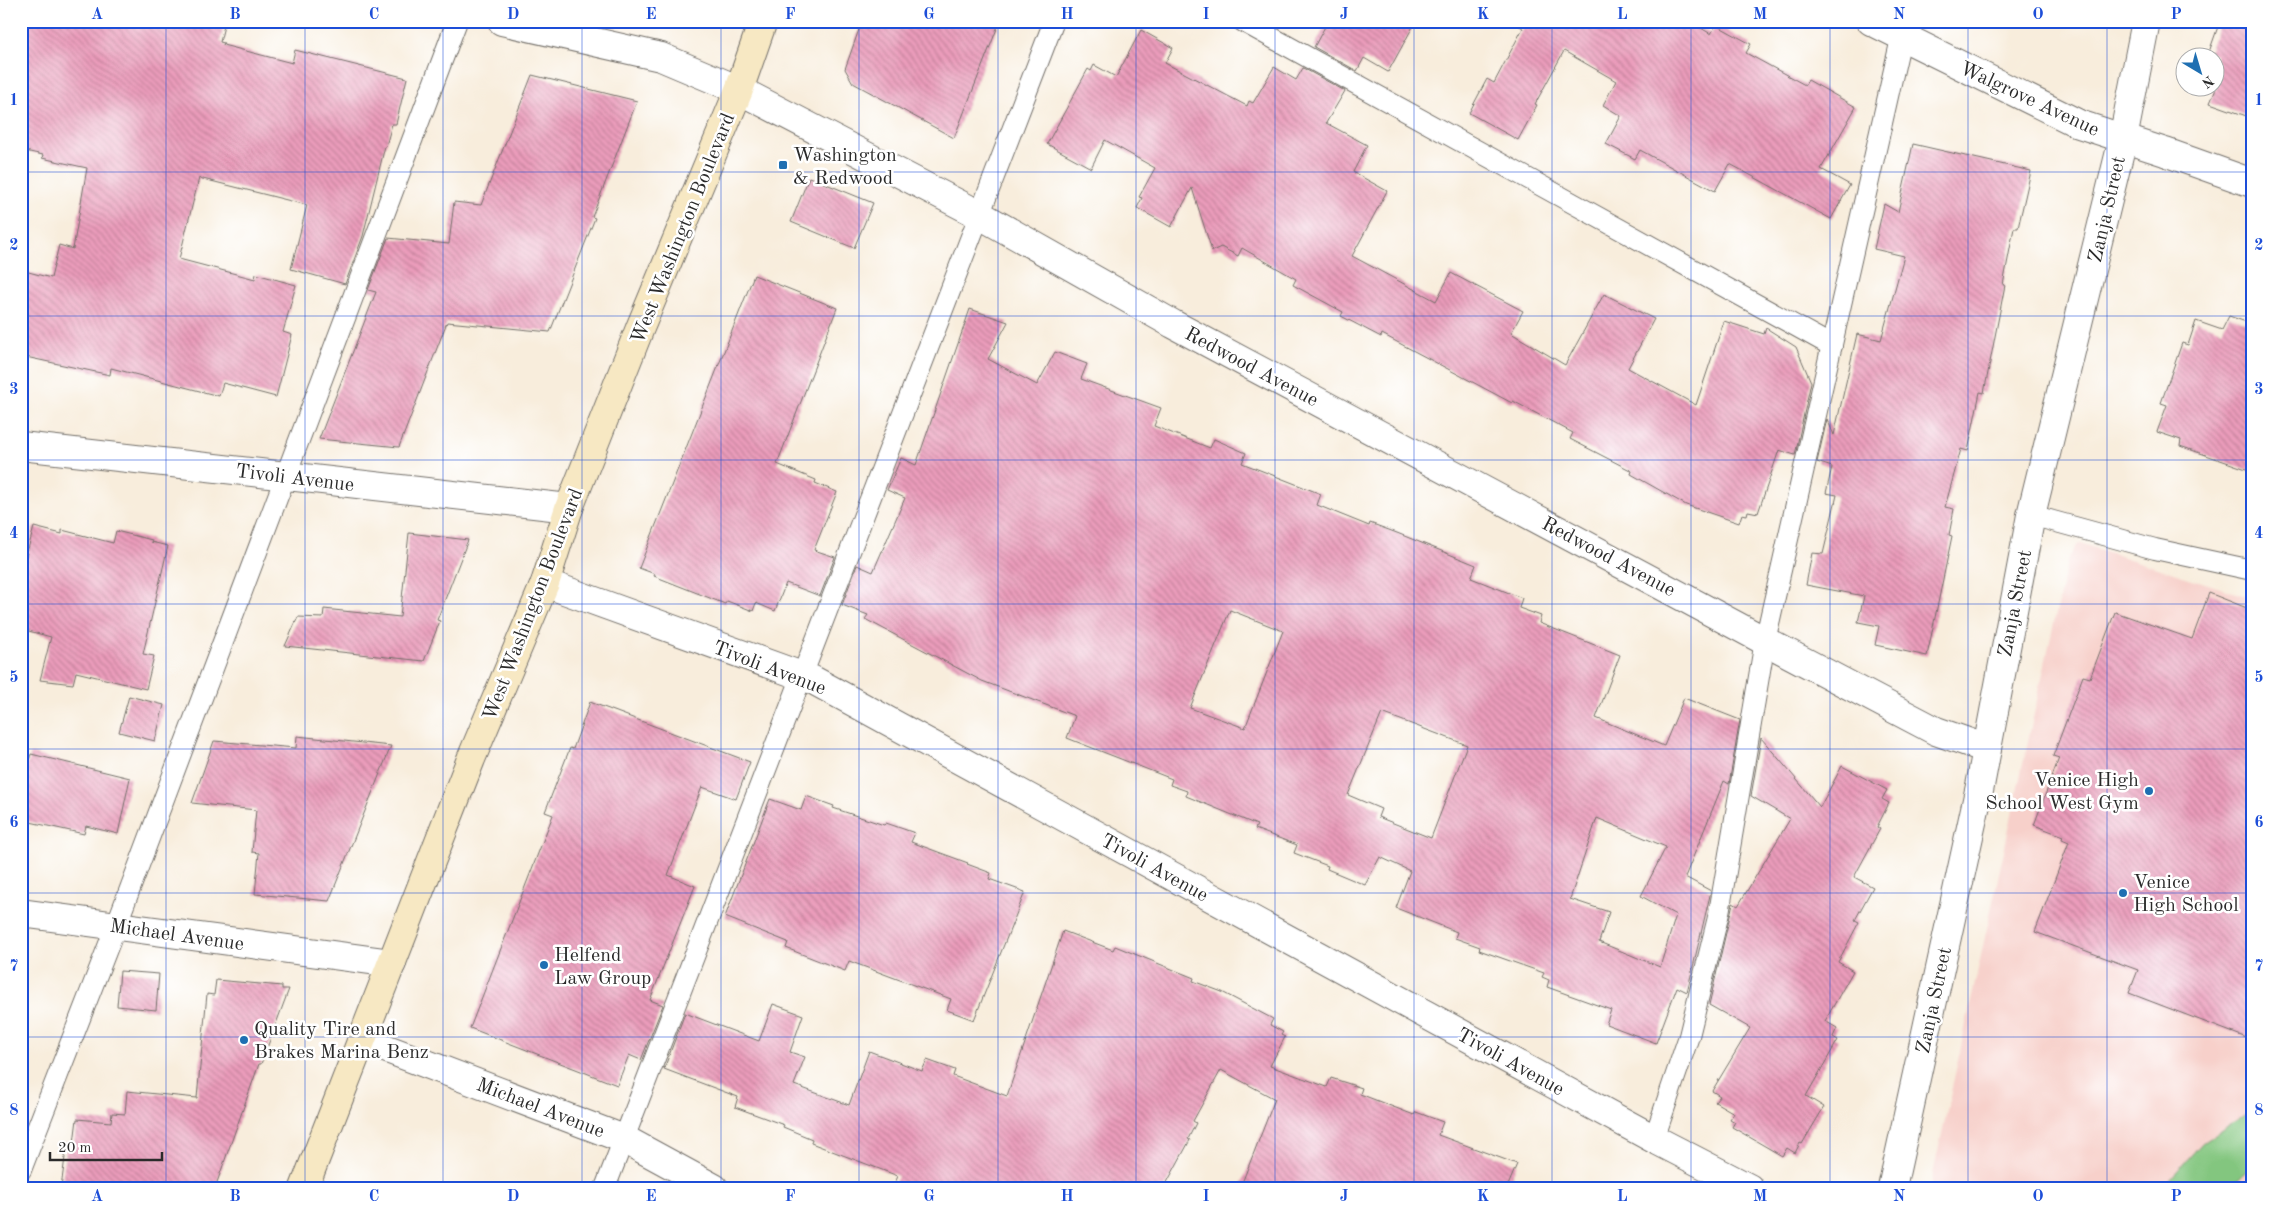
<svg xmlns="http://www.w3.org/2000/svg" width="2273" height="1209" font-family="'Old Standard TT',serif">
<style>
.built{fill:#f7d0ca}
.garden{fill:#83c67f;stroke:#577855}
.building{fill:url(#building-back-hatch);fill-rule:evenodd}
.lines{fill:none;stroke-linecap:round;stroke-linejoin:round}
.service-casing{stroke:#736f69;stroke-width:22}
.minor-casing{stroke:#736f69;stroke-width:30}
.tertiary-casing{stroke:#736f69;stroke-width:30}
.secondary-casing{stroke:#736f69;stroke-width:30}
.service{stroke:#fff;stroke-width:20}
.minor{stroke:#fff;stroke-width:28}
.tertiary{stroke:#fff;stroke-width:28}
.secondary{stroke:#f7e8c3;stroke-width:28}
.grid{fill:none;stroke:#1d4ed8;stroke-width:1;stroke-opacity:0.55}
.poi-dot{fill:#1f6fb2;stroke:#fff;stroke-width:2}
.labels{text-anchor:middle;stroke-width:5;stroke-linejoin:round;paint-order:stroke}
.street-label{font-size:20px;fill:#2b2b2b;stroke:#fff}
.poi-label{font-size:20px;fill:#2b2b2b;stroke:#fff;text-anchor:start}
.neatline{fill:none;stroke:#1d4ed8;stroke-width:2}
.grid-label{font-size:16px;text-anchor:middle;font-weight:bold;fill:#1d4ed8}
</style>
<defs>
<pattern id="building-back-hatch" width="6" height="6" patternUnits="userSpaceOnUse" patternTransform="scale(1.25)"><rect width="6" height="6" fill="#eb9cbb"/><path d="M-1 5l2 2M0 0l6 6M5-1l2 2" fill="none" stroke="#bf7f98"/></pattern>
</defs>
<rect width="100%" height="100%" fill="#fff"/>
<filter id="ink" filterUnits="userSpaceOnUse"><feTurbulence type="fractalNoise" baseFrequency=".02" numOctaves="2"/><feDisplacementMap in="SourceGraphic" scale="10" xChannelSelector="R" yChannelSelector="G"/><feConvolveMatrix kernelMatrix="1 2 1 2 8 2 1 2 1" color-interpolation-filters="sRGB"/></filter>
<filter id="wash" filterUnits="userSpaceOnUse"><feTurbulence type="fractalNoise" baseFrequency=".0096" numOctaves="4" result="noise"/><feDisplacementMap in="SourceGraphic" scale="20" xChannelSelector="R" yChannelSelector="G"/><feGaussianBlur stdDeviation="1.12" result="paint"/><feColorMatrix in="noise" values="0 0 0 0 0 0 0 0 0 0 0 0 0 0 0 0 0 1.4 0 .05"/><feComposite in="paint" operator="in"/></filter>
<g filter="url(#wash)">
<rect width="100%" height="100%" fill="#f8eddc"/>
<polygon class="built" points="2079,543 2252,598 2252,1188 1930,1188 2068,559"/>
<polygon class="garden" points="2252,1110 2252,1166 2228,1188 2162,1188 2202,1143"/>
<g id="blocks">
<g class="building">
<polygon points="21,21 207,21 224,26 220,42 224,43 223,45 292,63 295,50 407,78 396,124 392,124 386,146 385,146 363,236 345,284 291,269 307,205 199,178 179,259 255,279 256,274 296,285 283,332 292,335 276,397 223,383 219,396 111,368 110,375 21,356 21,270 51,278 59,245 73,249 87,168 42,158 43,155 21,150"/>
<polygon points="862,21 1000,21 954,138 853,83 845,69"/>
<polygon points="1328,21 1416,21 1388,72 1364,58 1357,71 1314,47"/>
<polygon points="1511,21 1689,21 1711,34 1716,25 1751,44 1746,53 1805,85 1808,80 1856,107 1821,169 1850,185 1831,219 1730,164 1715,191 1640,150 1635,159 1606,144 1621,116 1603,105 1616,81 1564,51 1535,104 1537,105 1518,140 1469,113 1487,79 1494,83 1523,28"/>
<polygon points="2220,21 2252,21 2252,118 2210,103 2216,88 2216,54 2209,52"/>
<polygon points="1141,30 1173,48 1165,63 1247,106 1249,101 1253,103 1274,67 1296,80 1303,68 1345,91 1326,123 1367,145 1353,172 1387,191 1352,256 1436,301 1451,273 1523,311 1511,333 1565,365 1604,294 1654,319 1628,368 1696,405 1724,321 1764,334 1766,328 1796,347 1811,382 1795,455 1779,450 1758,513 1748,511 1747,515 1742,514 1739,523 1686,505 1631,474 1632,471 1570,439 1573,433 1513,401 1512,403 1382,334 1381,337 1341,316 1343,312 1293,285 1296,279 1242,248 1238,256 1221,247 1212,251 1192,188 1171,227 1137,208 1142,198 1139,197 1155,168 1105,140 1091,168 1047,144 1088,69 1091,71 1094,65 1116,77"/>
<polygon points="532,75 637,101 592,217 595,218 550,332 447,322 399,447 319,439 376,292 368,290 388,238 449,244 454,202 481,205"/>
<polygon points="1913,144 2031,171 2018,228 2014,228 2003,285 2005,285 1984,393 1980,392 1968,451 1961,449 1945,507 1954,509 1949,535 1952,536 1927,656 1875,645 1879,626 1858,622 1864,596 1806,585 1812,553 1823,554 1837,495 1826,493 1832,467 1817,462 1827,419 1834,435 1857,334 1881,340 1904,256 1874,249 1884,204 1898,212"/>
<polygon points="809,177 873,203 854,248 791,222"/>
<polygon points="754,275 837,308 777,464 816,480 815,483 837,492 814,550 835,557 820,596 786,583 775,611 756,603 753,611 727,601 725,604 654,576 655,574 639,568"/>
<path d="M970 309 1008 322 988 359 1037 385 1055 352 1087 364 1081 379 1161 408 1154 426 1210 448 1214 439 1246 453 1242 463 1321 494 1317 505 1369 526 1370 523 1397 533 1476 565 1471 578 1522 598 1519 608 1541 616 1539 623 1620 655 1596 718 1664 746 1684 698 1740 720 1729 784 1724 781 1685 877 1711 891 1687 992 1677 987 1656 1043 1606 1024 1611 1010 1547 987 1549 980 1542 977 1544 973 1479 950 1480 947 1455 938 1457 932 1396 908 1410 871 1380 857 1365 885 1327 869 1328 866 1294 853 1297 845 1255 829 1257 825 1186 796 1187 791 1170 785 1172 779 1067 738 1075 716 982 681 865 619 868 615 842 605 857 565 873 572 905 498 887 490 901 458 916 465ZM1230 610 1283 631 1245 728 1190 708ZM1382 713 1467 745 1431 838 1378 817 1381 809 1348 795ZM1597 818 1666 847 1641 896 1676 915 1660 967 1599 942 1609 912 1570 899Z"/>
<polygon points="2229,316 2252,324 2252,471 2180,446 2181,440 2157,432 2167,405 2161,403 2182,343 2188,345 2196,321 2222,330"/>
<polygon points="34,527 62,534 62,530 113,543 116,531 152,540 151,542 168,546 143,654 154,656 146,689 76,672 73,684 40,680 51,637 21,629 21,575"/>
<polygon points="409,533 468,540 437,620 440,621 424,661 285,646 298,617 323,618 324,609 400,617"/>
<polygon points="2209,593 2252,610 2252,1040 2129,993 2138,970 2035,932 2069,842 2062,839 2063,836 2034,825 2059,758 2053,756 2083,676 2090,678 2115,612 2192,639"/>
<polygon points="129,696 164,705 155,741 119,732"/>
<polygon points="590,702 750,762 736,799 702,787 668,875 695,886 650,1000 663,1005 641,1060 629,1055 617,1085 470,1028 553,815 545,812 570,748 573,749"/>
<polygon points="297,736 391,746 329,901 255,894 259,853 252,852 256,810 192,803 214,741 296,748"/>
<polygon points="1761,738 1820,807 1842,766 1887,790 1882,799 1889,803 1877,827 1880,829 1854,877 1873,887 1855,920 1859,922 1838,962 1853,971 1825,1021 1837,1028 1833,1037 1838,1040 1806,1096 1824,1107 1802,1144 1800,1143 1795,1153 1787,1148 1782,1156 1732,1127 1735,1122 1730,1119 1734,1113 1715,1102 1720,1096 1712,1091 1750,1028 1709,1005 1733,903 1738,906 1790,819 1751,796"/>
<polygon points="31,754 130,778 118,834 86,826 84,834 21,820 21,762 28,764"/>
<polygon points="806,796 834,806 833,808 884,825 886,823 915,833 911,842 968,863 967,864 991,873 989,879 1025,892 974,1020 947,1010 951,999 849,961 845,971 786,948 788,942 725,917 770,799 801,810"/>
<polygon points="1063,931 1113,950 1115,946 1194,978 1193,981 1222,992 1273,1019 1270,1025 1283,1032 1281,1035 1285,1037 1270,1066 1327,1087 1331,1078 1362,1088 1360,1094 1414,1115 1416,1112 1443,1122 1438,1135 1517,1164 1507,1188 1240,1188 1275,1099 1221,1070 1193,1121 1196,1123 1188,1139 1190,1140 1164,1188 893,1188 898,1176 811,1143 812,1139 783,1127 784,1125 735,1107 738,1097 664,1069 685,1013 759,1041 773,1004 803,1015 790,1052 805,1057 794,1085 849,1105 869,1051 922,1071 927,1060 955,1070 953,1076 1007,1096"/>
<polygon points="120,971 159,974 156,1010 117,1006"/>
<polygon points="216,980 282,986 282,989 289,989 261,1064 259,1064 215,1188 61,1188 67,1142 74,1143 77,1119 111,1122 112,1113 125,1114 127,1091 197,1098 207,994 214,995"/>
</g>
</g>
</g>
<g filter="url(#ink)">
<use href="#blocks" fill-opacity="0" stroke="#736f69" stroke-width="1"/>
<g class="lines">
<g class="service-casing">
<g id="service">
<polyline points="1242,21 1832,346"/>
<polyline points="2031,515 2155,549 2252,570"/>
<polyline points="1654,1139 1689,1036 1719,913 1765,641 1905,21"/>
<polyline points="21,1170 116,926 457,21"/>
<polyline points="605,1188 1054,21"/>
</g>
</g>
<g class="minor-casing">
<g id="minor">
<polyline points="502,21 661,57 739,90 980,215 1173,324 1765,641 1936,731 1987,749"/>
<polyline points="2123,139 2146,21"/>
<polyline points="21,446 569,508"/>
<polyline points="545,583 813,680 1654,1139 1749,1188"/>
<polyline points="21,913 392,963"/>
<polyline points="361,1039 624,1139 714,1188"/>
</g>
</g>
<g class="tertiary-casing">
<g id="tertiary">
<polyline points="1871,21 2079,124 2165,152 2252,183"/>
<polyline points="1892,1188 1980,786 2031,515 2123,139"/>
</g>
</g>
<g class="secondary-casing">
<polyline id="secondary" points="304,1188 471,759 545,583 569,508 640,328 739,90 763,21"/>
</g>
<use href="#service" class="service"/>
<use href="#minor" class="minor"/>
<use href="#tertiary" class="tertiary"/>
<use href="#secondary" class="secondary"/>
</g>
</g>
<path class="grid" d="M166 21V1188M305 21V1188M443 21V1188M582 21V1188M721 21V1188M859 21V1188M998 21V1188M1136 21V1188M1275 21V1188M1414 21V1188M1552 21V1188M1691 21V1188M1830 21V1188M1968 21V1188M2107 21V1188M21 172H2252M21 316H2252M21 460H2252M21 604H2252M21 749H2252M21 893H2252M21 1037H2252"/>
<g class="poi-dot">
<rect x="778" y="160" width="10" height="10" rx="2.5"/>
<circle cx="2149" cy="791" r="5"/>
<circle cx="2123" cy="893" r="5"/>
<circle cx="544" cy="965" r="5"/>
<circle cx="244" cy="1040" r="5"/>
</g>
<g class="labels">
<g class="street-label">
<text transform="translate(2030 98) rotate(25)" y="7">Walgrove Avenue</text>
<text transform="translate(2106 209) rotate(-77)" y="7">Zanja Street</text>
<text transform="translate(682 228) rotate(-68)" y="7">West Washington Boulevard</text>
<text transform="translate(1252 366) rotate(28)" y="7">Redwood Avenue</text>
<text transform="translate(295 477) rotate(7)" y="7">Tivoli Avenue</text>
<text transform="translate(1609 556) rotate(28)" y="7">Redwood Avenue</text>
<text transform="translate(2014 603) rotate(-79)" y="7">Zanja Street</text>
<text transform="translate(532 604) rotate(-69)" y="7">West Washington Boulevard</text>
<text transform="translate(770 667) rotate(21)" y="7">Tivoli Avenue</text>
<text transform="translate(1155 867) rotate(29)" y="7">Tivoli Avenue</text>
<text transform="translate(177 934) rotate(8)" y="7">Michael Avenue</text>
<text transform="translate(1933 1000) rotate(-78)" y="7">Zanja Street</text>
<text transform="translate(1511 1061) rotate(29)" y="7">Tivoli Avenue</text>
<text transform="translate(541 1107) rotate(21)" y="7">Michael Avenue</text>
</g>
<g class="poi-label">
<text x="793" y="161">Washington<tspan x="793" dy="23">&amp; Redwood</tspan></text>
<text x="2139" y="786" text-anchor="end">Venice High<tspan x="2139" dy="23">School West Gym</tspan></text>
<text x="2133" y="888">Venice<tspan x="2133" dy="23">High School</tspan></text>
<text x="554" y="961">Helfend<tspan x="554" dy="23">Law Group</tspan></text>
<text x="254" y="1035">Quality Tire and<tspan x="254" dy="23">Brakes Marina Benz</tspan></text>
</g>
</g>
<rect width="2273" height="1209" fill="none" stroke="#fff" stroke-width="55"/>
<g transform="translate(2200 72) rotate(142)"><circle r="24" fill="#ffffff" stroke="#aaaaaa"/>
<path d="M0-4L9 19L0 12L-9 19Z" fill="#1f6fb2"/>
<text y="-8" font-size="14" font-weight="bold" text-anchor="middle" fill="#2b2b2b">N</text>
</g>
<path d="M50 1152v8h112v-8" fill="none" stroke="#2b2b2b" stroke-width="2.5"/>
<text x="58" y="1152" font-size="15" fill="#2b2b2b" stroke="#ffffff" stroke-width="4" paint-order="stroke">20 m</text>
<rect x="28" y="28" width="2218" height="1154" class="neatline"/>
<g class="grid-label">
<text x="97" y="19">A</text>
<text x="235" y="19">B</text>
<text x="374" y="19">C</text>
<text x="513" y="19">D</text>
<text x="651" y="19">E</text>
<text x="790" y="19">F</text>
<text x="929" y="19">G</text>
<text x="1067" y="19">H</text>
<text x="1206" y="19">I</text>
<text x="1344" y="19">J</text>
<text x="1483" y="19">K</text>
<text x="1622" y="19">L</text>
<text x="1760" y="19">M</text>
<text x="1899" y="19">N</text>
<text x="2038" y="19">O</text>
<text x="2176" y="19">P</text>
<text x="14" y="105">1</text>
<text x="2259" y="105">1</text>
<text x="14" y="250">2</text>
<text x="2259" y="250">2</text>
<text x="14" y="394">3</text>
<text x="2259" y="394">3</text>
<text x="14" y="538">4</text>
<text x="2259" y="538">4</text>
<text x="14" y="682">5</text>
<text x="2259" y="682">5</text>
<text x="14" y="827">6</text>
<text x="2259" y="827">6</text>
<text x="14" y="971">7</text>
<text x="2259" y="971">7</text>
<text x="14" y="1115">8</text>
<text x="2259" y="1115">8</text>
<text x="97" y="1201">A</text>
<text x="235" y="1201">B</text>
<text x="374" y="1201">C</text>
<text x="513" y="1201">D</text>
<text x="651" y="1201">E</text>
<text x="790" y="1201">F</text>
<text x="929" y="1201">G</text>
<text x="1067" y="1201">H</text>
<text x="1206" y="1201">I</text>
<text x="1344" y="1201">J</text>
<text x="1483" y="1201">K</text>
<text x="1622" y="1201">L</text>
<text x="1760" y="1201">M</text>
<text x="1899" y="1201">N</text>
<text x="2038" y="1201">O</text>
<text x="2176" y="1201">P</text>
</g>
</svg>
